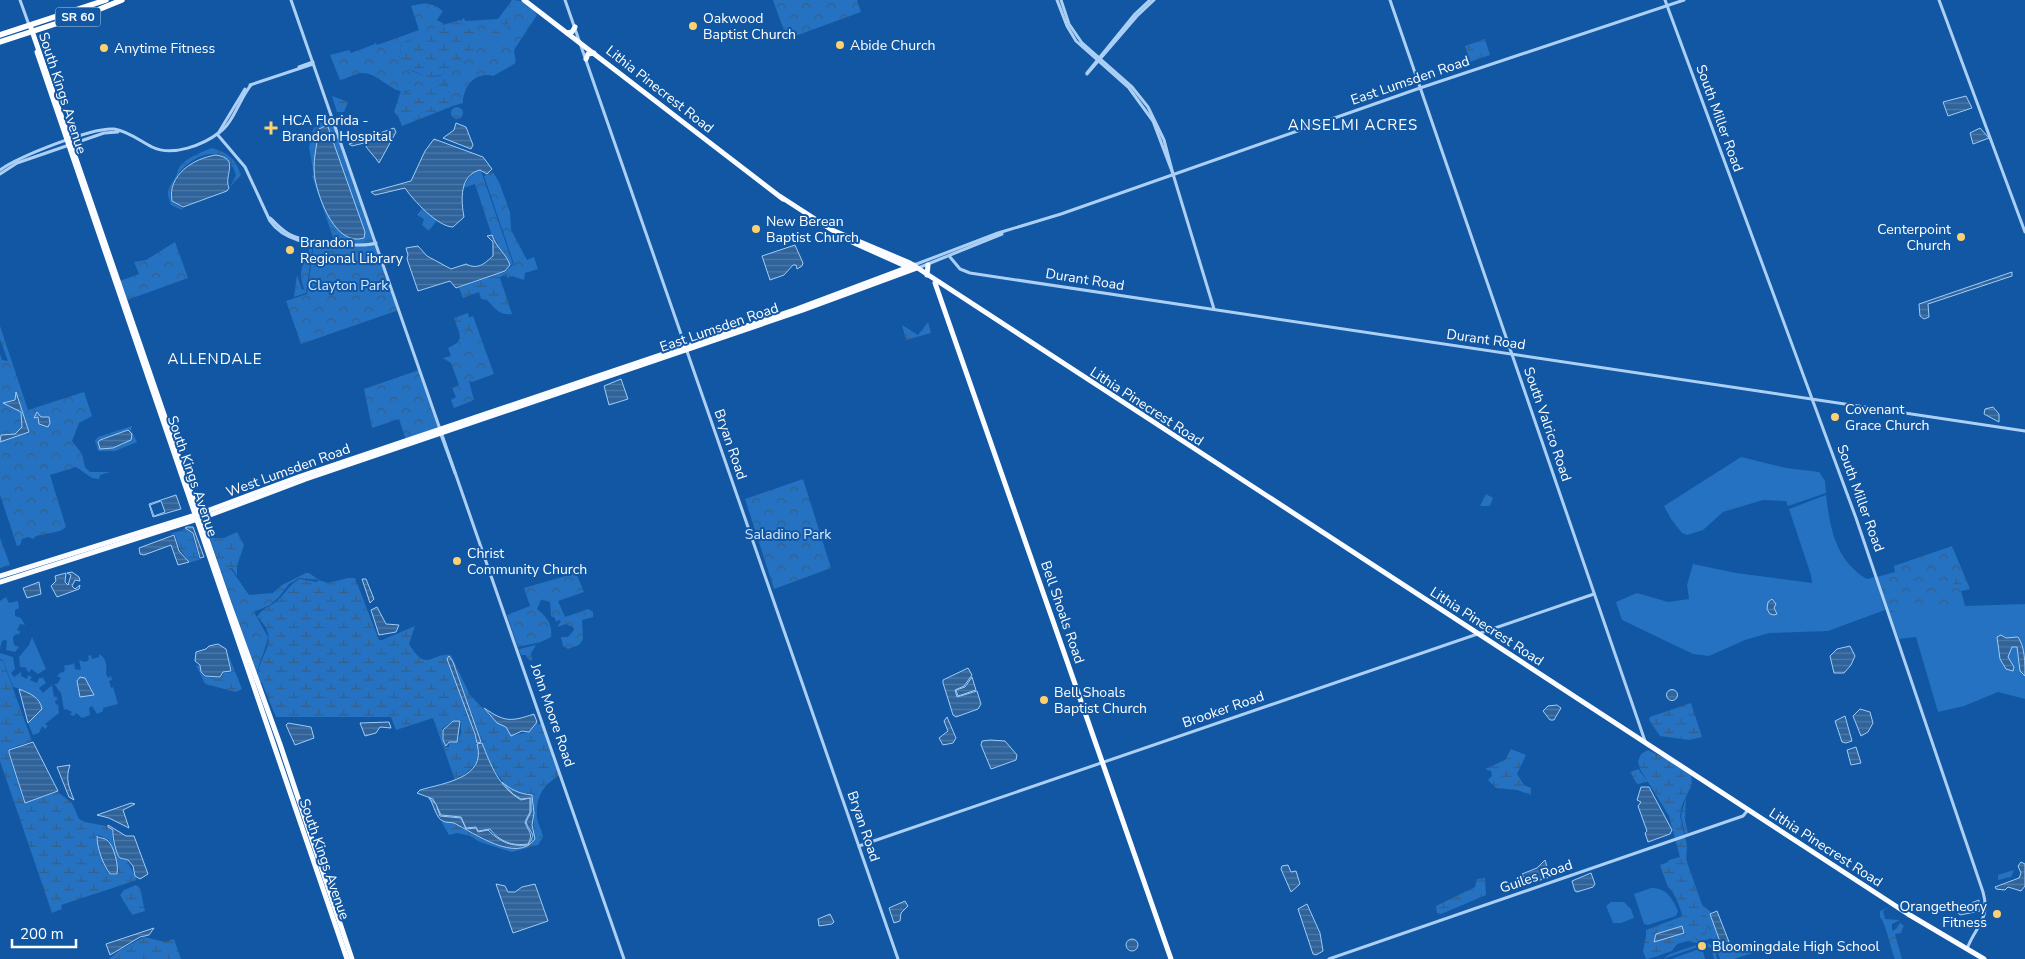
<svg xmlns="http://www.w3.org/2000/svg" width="2025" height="959" font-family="'Nunito Sans',sans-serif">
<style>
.green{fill:#2472c1}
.forest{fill:url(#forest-crowns)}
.wetland{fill:url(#wetland-marsh);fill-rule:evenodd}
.water{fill:url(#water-rules);stroke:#9eccf8;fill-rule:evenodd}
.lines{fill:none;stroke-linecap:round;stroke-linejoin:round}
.minor{stroke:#acd0f5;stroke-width:3}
.major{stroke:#fafcff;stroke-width:5}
.highway{stroke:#fff;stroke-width:5.5}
.poi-dot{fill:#ffd070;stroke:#1157a3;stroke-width:2}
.labels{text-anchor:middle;stroke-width:4;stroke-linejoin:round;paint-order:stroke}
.shield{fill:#1157a3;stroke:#b8cde3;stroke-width:1}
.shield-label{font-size:12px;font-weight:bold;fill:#fff}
.poi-label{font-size:14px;fill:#fff;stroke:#1157a3;text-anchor:start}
.street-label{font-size:14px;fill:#fff;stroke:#1157a3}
.park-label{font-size:14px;fill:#d5e9fe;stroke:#1157a3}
.neighbourhood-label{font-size:15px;letter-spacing:1px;fill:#fff;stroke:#1157a3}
</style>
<defs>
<pattern id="forest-crowns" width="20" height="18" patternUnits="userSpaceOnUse" patternTransform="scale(1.25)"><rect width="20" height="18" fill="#2472c1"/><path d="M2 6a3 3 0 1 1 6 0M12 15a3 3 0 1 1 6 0" fill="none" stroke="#385f86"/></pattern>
<pattern id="wetland-marsh" width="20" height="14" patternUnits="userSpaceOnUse" patternTransform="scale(1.25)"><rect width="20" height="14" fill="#2472c1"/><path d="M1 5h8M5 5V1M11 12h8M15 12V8" fill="none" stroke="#385f86"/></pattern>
<pattern id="water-rules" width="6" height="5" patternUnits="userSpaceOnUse" patternTransform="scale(1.25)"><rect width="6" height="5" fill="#30639a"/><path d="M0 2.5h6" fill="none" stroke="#4f7aa9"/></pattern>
</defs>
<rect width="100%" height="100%" fill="#1157a3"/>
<g class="green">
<polygon points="1741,457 1786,468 1819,472 1825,481 1826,493 1788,506 1786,501 1763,500 1723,512 1703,530 1687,535 1682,533 1671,519 1664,506"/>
<path d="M1826 495C1830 529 1836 561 1867 579L1875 577 1885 610 1828 631 1769 633 1745 640 1709 656 1693 654 1622 620 1616 602 1637 593 1668 602 1689 599 1687 585 1693 564 1736 573 1812 583 1811 575 1789 509Z"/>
<polygon points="6,597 9,603 18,601 19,608 15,610 15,616 21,618 25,625 20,624 17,630 21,632 18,634 19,635 16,634 13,637 14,645 19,647 15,652 6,650 7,641 5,640 2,641 0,649 0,601"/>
<polygon points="1919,600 1965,606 2025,604 2025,699 1998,692 1964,706 1938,712 1916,637 1899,639 1889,611 1893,612"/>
<polygon points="32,637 46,669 38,674 31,669 29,673 27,670 26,671 27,668 20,667 19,657 29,645"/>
<path d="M0 653 13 657 15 669 11 673 14 677 21 672V676L27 679 28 675 32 677 30 680 37 683 39 678H43L46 683 39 688 43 693 52 685 54 697 58 696 56 697 58 699 55 701 56 705 58 704 59 713 45 724 48 726 45 729 42 726 39 733 33 735 35 740 28 723 41 709C40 696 25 690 13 687L3 660 0 659Z"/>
<path d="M99 654C107 658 107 667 106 674L108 678 111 676 112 680 109 681 111 688 113 687 118 704 103 708V711L97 714 92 706 89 708 90 715 82 718 76 713 74 716 70 715 72 712 66 709 64 710 61 693 54 684H57L61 678 57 676 60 674 59 673 64 672 65 668 63 666 73 664 74 662 75 669 79 670 81 669 79 660 85 662 89 660 88 656 91 655 92 659 99 657Z"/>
<path d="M1651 888C1667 888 1672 898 1678 911L1676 916 1648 925 1644 924 1634 894Z"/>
<polygon points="1611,902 1624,902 1631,909 1634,918 1621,923 1613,923 1606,906"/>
<polygon points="1702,943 1708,943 1715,948 1717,959 1714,959 1711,948 1704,945 1663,959 1670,954"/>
<polygon points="1702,948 1705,959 1671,959"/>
</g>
<g class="forest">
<path d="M512 0C524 0 531 5 537 15L514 50 516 63 493 76C475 71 463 87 463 103L453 106 444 78C432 82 419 90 407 91 391 94 379 72 361 73 354 74 346 79 340 80L330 55 349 50 351 53 375 44V42L377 45 419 30 411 6C426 2 431 2 443 11L437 20 444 24 402 43 399 59C407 72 429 80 443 75L444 70 459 63 477 29 468 30 461 21 463 18 466 21 498 19Z"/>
<polygon points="773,0 857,0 861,12 787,39"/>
<circle cx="457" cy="113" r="6"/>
<polygon points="333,119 399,310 301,344 286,301 307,294 314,243 335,243 312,176 314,175 309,147 313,129 320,123"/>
<polygon points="477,170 481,171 513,264 510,265 508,259 495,245 475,184 463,188 473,172"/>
<polygon points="493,172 499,182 510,212 511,230 527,260 534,257 538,269 525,273 524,280 512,276 507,278 507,275 496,278 495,275 505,272 514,264 484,176"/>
<polygon points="423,207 437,220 429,231 422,225 424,219 417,215"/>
<polygon points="175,242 188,278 127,300 120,281 139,274 134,262 146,260"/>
<path d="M311 244H313L306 293 294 297 297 275 302 290 304 289C296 267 306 264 311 244Z"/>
<polygon points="473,316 494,374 472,382 469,381 474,400 454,408 451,400 456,397 452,388 459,385 451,363 443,358 451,356 448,348 457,343 460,338 459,332 466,329 468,318"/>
<polygon points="0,326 28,410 84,392 92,416 79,423 72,441 82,454 85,467 90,472 110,472 100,475 99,479 92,478 76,467 50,475 66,527 60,531 36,536 33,539 28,537 22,539 20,545 17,546 0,495 0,442 29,432 15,394 15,400 7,402 21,412 22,427 15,434 1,435 0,437 0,354 2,360 8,361 0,339"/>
<polygon points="419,370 439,429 406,440 399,419 372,428 364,389"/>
<polygon points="132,426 131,430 137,442 115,451 98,451 95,441 98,437"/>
<polygon points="803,479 831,568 774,589 745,499"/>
<polygon points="0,538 10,565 0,568"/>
<path d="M1952 546 1970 589 1961 591 1965 606 1927 611 1919 601C1912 608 1899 613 1889 611L1877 577 1895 572 1894 566Z"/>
<path d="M231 569 249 595 273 593 282 585 306 573H309L319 580 300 578 289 584 279 597 270 605 254 612 268 637C266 650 259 661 257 674L222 574 223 571Z"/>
<path d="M576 573 584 592 558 601 565 617 588 609 593 612V617L582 620 583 639 579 645 568 649 563 646 561 637H568L574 630 573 627 566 624 557 627 561 621 559 620 556 622 555 618 551 616 550 602 541 600 537 609C546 617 553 623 551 637L541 642 518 647 507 615 530 606 524 588Z"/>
<polygon points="536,645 531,653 532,661 528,659 526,655 521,655 519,649"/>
<polygon points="1685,856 1702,905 1711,912 1724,950 1734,951 1761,945 1762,950 1734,959 1720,959 1712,938 1697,943 1688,941 1677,944 1672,951 1647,959 1646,930 1683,916 1679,898 1668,887 1660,865"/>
<path d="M1890 907 1883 911 1885 919 1900 920 1892 924V931L1896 929 1900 923 1904 926 1901 933 1895 934 1902 959H1895C1891 949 1885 921 1880 917V911Z"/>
</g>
<g class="wetland">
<polygon points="509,9 515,14 492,48 489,48 485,43"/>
<path d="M460 20 468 29H477C478 40 477 53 467 60 461 65 455 63 449 70H444L443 75 427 77 402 66 399 59 402 43 439 26Z"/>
<polygon points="1485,39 1490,55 1470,62 1465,46"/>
<polygon points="444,78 453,106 402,126 398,116 394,112 401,90 406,92"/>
<polygon points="332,96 348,102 344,112 337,112"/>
<path d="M212 148C228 153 236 159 241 175L230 187 236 175C223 129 164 168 171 201L182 208V210L171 205C165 188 169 189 176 176 178 172 178 168 181 165 188 157 202 152 212 148Z"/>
<path d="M495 275 500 278 512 314C499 316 495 308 487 300L481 299 479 292 463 298 459 288Z"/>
<polygon points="468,313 472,331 468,332 466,329 459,332 454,318"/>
<polygon points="928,322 931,333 906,340 902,325 918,335"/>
<polygon points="1486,494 1493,498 1490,506 1480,506"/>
<polygon points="185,529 192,533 199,559 202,559 188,563 187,558 180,550 175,534 170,534"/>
<polygon points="237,532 244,545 237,566 237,576 232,568 221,572 210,538 224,538"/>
<polygon points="1957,571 1963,586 1955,589 1951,573"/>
<path d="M348 578H355L379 640H382L415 626 409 644C427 674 431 652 451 655L470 695 496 722 506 727 511 736 528 732 537 722 538 725 542 723 560 775C543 785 535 797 537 818 538 824 542 830 543 837L538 845 512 852 480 842 470 836 457 833 449 835 441 821C446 823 452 821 456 824 474 836 519 862 535 839 531 823 537 809 532 795L517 793 506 785 490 765 453 662 449 657 447 659C454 676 482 745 478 758 476 767 464 775 456 779L455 780 433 718 396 730 391 717H276L262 683 258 680C255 657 284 641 257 617 263 607 271 607 279 599 287 591 290 584 300 579L317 582 319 580 328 583ZM453 720H461V733L457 742 449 743V747H446L442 740V729Z"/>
<polygon points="228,654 242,689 236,692 205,684 196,665 200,666 200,672 205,677 221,678 224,673 232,672"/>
<path d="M0 660 3 661 32 741 9 749 8 753 24 803 58 792 72 803 79 819 85 822 106 826 112 830C111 839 115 852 120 859L127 860 137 880 61 905 62 909 52 913 0 761ZM98 835 108 839 111 844 119 871 117 875H110L107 872 99 853 96 836Z"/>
<polygon points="1691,703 1702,737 1689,740 1660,736 1649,720 1650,717"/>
<polygon points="1511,749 1526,755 1517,774 1524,785 1531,788 1531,795 1517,790 1496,788 1488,780 1492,776 1491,771 1485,769 1505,760"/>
<path d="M1648 750 1672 762 1691 776 1692 784 1683 803 1680 816 1687 846 1686 863 1707 919 1706 936 1676 943 1658 956 1646 959 1643 951 1647 931 1674 923 1682 918C1680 899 1668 888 1662 871L1669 860 1680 857 1669 816 1640 769 1638 761 1641 754ZM1673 927 1684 933 1659 941 1656 934Z"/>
<polygon points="1639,769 1639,770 1648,782 1637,784 1630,772"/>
<polygon points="1686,797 1685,820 1688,833 1685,834 1681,816"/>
<polygon points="2014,870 2011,877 1998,880 1998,875"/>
<polygon points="1485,878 1486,895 1441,914 1437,913 1436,906 1475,887 1477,879"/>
<polygon points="136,885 140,888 145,911 132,915 120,895 124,890"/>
<polygon points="144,937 165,942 174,939 181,959 109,959 120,950"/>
</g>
<g class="water">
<polygon points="1966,96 1972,108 1948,116 1943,102"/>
<polygon points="456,123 466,127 473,145 471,149 443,138 454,130"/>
<path d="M325 126 328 127 365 232 364 238C336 247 319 200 315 179 312 163 317 145 319 129Z"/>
<path d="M394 128 396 132 379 163C374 155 368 151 364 143L352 146 349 144Z"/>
<polygon points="1980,128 1989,138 1973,144 1970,133"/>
<path d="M434 139 483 157 492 169 487 174 480 170C459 175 461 201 464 217L453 227C438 227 413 200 405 188L375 195 371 192 411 181 425 151Z"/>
<path d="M216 155C241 159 223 175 229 188L227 191 183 207 172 201C167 175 194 158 216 155Z"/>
<path d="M492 235C496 248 506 253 510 265L505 271 456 288 450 281 418 291 407 259 408 255 406 248 418 246 427 256 451 269 466 264C478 270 484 264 493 256V242L487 236Z"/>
<polygon points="795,245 803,263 802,266 797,269 796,265 793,265 784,275 770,280 762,256"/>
<polygon points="2012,272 2012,276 1928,304 1929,317 1924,319 1920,316 1919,304"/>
<polygon points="621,379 628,399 609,405 604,386"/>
<polygon points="16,392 29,432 0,442 1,435 15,434 22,427 21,412 3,403 15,400"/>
<polygon points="1993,407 1999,414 1999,422 1984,414 1985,409"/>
<polygon points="37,412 41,417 49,417 50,423 48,427 39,424 38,417 34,418"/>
<polygon points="128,430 132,434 131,440 113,448 100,449 98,442 100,440"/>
<path d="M176 495 181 509 153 517 149 504ZM161 501 165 512 154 516 150 505Z"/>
<polygon points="187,527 193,527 204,557 200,558 193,533 185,528"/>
<polygon points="174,535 179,551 189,562 178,565 171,545 144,555 140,554 139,548"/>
<polygon points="72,572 79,577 80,581 75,580 72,586 75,589 80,585 79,589 57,597 51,586 56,581 55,576 66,573 65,582 68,585 71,575 67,573"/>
<polygon points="362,579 366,579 374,599 370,603"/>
<polygon points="39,582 41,594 27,598 23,588"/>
<polygon points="1772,599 1776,604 1774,608 1777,614 1774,615 1770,614 1767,609 1768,602"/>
<polygon points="377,607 386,624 399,625 396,632 379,635 371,610"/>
<path d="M2001 635 2006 638 2018 637C2025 647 2025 663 2025 676L2020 671 2017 647H2012L2008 657 2014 667 2013 671 2006 669 2000 659 1997 637Z"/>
<polygon points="218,644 226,649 231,671 223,672 220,677 205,676 201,672 200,665 195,661 196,652 206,649 209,646"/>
<polygon points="1850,646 1855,656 1851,665 1844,673 1834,673 1830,656 1837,649"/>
<polygon points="449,656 453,662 481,742 477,743 475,734 447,659"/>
<polygon points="968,668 972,675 964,686 955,690 957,697 977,691 981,704 978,709 956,717 953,715 943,683 943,680"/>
<polygon points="80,677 85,678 94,695 80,697 77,681"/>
<polygon points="972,677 976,690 958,696 956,690 965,687"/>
<path d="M19 689C29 693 40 697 42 709L28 723Z"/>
<circle cx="1672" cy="695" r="5.5"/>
<polygon points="1557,705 1561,708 1554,720 1550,720 1543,711 1548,706"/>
<path d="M484 708C505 722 510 722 534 714L537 722 529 732 522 731 511 736 506 727 497 723Z"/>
<polygon points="1860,709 1870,712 1873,723 1868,732 1861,736 1853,716"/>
<polygon points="1845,716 1852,741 1846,743 1842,742 1835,721"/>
<polygon points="947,717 956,738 953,743 943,745 939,738 948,731 944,721"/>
<polygon points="453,721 460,721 457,742 449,742 446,746 443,740 443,730"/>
<polygon points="389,722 391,728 380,727 376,733 365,736 360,723"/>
<polygon points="288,723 311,727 314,738 295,745 286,725"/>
<polygon points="990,740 1005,741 1017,755 1016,760 991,769 981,745 982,741"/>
<polygon points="33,742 58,791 25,803 9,753 9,750"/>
<path d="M482 743C491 766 499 787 521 800L530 798V812L525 822C528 832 534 833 528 844 512 846 500 842 490 829L478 831 476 827 466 828 461 817 441 815 433 799 417 793 420 790C444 783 487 778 477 744Z"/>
<polygon points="1856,747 1861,763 1851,765 1847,750"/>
<path d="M70 765C65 779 69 787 74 800L69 797 57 767Z"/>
<path d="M502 782C510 789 519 794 532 795L534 813 532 825 535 839C517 864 474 833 454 823 450 822 446 823 443 821 436 819 434 804 429 798L436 804 440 816 461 818 466 829 476 828 478 832 488 830C500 842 511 847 528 845 537 832 530 834 526 822L531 812V798L521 799 513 794Z"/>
<polygon points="1641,787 1649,787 1672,830 1670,834 1648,842 1645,833 1647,831 1638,806 1641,802 1637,800"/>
<polygon points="131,803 135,804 123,810 129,828 109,818 97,815"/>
<path d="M108 825 126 836H134L148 874 140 879 135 876 133 866 128 860C126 859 123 859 120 858 116 855 112 835 113 830L108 827Z"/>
<path d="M97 836C99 839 103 837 107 840 114 845 119 867 117 874H110C103 864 97 849 97 836Z"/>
<polygon points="1545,860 1550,877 1527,884 1522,874 1537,868"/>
<polygon points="2021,862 2025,864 2025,886 2021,891 2008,887 2005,890 1996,889 1995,887 2019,878 2021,873 2018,866"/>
<polygon points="1288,865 1291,872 1296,871 1300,884 1291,892 1281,869 1282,866"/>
<polygon points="1591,873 1595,884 1593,887 1577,892 1575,891 1572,881"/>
<polygon points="496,884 505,886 508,892 515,892 522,887 535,884 548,921 513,933"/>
<polygon points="1979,900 1980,911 1960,915 1955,909"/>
<polygon points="905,901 908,906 901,913 900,921 894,923 889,908"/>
<polygon points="1307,904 1320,933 1323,951 1316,955 1313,954 1298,909"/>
<polygon points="1717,911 1731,947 1723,950 1710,914"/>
<polygon points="830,914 834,922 832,924 819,926 818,919"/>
<polygon points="1682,926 1684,933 1654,942 1656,934"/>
<polygon points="154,928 149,935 140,937 110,955 106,944"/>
<circle cx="1132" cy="945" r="6"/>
</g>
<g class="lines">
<g class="minor">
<polyline points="20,0 29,25"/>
<polyline points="291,0 624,959"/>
<polyline points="565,0 898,959"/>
<polyline points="1057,0 1067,26 1076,41 1129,88 1153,121 1173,174 1214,309"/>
<polyline points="1061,0 1069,24 1082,43 1132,87 1148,107 1164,140 1173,174"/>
<polyline points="1390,0 1645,741"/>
<path d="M1665 0 1856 518 1983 892C1991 920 1975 926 1967 949"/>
<polyline points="1939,0 2025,232"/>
<polyline points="299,67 313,62"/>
<polyline points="1087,73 1135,14 1150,0"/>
<polyline points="1087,74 1137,16 1154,0"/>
<polyline points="250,85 313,64"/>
<polyline points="219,132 245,89"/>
<path d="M217 134 245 167 270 221C283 240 313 247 335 243"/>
<path d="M0 170C18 157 92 127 114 129 128 131 140 141 152 147 173 157 203 145 220 132 233 123 240 98 251 85"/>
<polyline points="0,174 17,163 104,133 118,132"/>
<path d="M270 218C277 224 282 231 291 235 305 242 362 248 376 243"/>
<polyline points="950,257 960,269 970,273 2025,431"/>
<polyline points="914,265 998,233 1061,214 1420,88 1684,0"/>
<polyline points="918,268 1002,234"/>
<polyline points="440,432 455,473"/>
<polyline points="859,846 1594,594"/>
<polyline points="1329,959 1743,816 1748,810"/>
</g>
<g class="major">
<polyline points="524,0 783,199"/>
<polyline points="31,28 229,603 280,744 352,959"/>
<polyline points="567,33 572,32 575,27"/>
<polyline points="37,52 347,959"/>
<polyline points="586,59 588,54 594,53"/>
<polyline points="781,197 832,230 910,263 1908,914 1984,959"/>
<polyline points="852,242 910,268"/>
<polyline points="927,275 928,265"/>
<polyline points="935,283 1171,959"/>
<polyline points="0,576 199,514 301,476 794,310 914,265"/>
<polyline points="0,582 210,515 306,479 803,310 917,268"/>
</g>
<g class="highway">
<polyline points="0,35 106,0"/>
<polyline points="0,42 95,11 122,0"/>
</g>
</g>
<g class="poi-dot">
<circle cx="693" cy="26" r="5"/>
<circle cx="840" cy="45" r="5"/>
<circle cx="104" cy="48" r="5"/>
<path d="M268.5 120.5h5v5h5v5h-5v5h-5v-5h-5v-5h5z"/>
<circle cx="756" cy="229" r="5"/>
<circle cx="1961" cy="237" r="5"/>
<circle cx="290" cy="250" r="5"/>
<circle cx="1835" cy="417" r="5"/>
<circle cx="457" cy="561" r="5"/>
<circle cx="1044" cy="700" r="5"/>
<circle cx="1997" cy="914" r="5"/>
<circle cx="1702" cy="946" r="5"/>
</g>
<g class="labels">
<rect class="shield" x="55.5" y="7.5" width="45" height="19" rx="4"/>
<g class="shield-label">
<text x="78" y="21">SR 60</text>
</g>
<g class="poi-label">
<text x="703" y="23">Oakwood<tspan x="703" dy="16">Baptist Church</tspan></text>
<text x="850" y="50">Abide Church</text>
<text x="114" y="53">Anytime Fitness</text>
<text x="282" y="125">HCA Florida -<tspan x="282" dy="16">Brandon Hospital</tspan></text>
<text x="766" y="226">New Berean<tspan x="766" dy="16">Baptist Church</tspan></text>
<text x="1951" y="234" text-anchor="end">Centerpoint<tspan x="1951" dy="16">Church</tspan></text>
<text x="300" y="247">Brandon<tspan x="300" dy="16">Regional Library</tspan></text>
<text x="1845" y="414">Covenant<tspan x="1845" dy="16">Grace Church</tspan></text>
<text x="467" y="558">Christ<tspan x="467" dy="16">Community Church</tspan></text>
<text x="1054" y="697">Bell Shoals<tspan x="1054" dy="16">Baptist Church</tspan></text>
<text x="1987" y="911" text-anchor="end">Orangetheory<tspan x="1987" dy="16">Fitness</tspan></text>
<text x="1712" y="951">Bloomingdale High School</text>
</g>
<g class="street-label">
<text transform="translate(1410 80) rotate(-19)" y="5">East Lumsden Road</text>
<text transform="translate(660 89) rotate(38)" y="5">Lithia Pinecrest Road</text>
<text transform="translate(63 93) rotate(72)" y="5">South Kings Avenue</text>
<text transform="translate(1720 118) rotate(70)" y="5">South Miller Road</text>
<text transform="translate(1085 279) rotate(9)" y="5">Durant Road</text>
<text transform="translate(719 327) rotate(-19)" y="5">East Lumsden Road</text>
<text transform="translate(1486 339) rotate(8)" y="5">Durant Road</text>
<text transform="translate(1147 406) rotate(33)" y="5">Lithia Pinecrest Road</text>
<text transform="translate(1548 424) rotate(71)" y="5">South Valrico Road</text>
<text transform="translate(731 444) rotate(71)" y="5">Bryan Road</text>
<text transform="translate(288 470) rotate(-20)" y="5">West Lumsden Road</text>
<text transform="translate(193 476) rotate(71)" y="5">South Kings Avenue</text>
<text transform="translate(1861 498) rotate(70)" y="5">South Miller Road</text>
<text transform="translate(1063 612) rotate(71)" y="5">Bell Shoals Road</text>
<text transform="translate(1487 626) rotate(33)" y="5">Lithia Pinecrest Road</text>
<text transform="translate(1223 709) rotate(-19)" y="5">Brooker Road</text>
<text transform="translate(553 715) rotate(71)" y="5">John Moore Road</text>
<text transform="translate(864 826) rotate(71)" y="5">Bryan Road</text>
<text transform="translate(1826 847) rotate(33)" y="5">Lithia Pinecrest Road</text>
<text transform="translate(325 859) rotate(71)" y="5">South Kings Avenue</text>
<text transform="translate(1536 876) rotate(-19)" y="5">Guiles Road</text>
</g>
<g class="park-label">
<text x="348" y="290">Clayton Park</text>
<text x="788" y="539">Saladino Park</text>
</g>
<g class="neighbourhood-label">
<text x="1353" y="130">ANSELMI ACRES</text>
<text x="215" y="364">ALLENDALE</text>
</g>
</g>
<path d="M12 939v8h64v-8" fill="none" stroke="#ffffff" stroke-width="2.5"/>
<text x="20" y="939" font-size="15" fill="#ffffff" stroke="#1157a3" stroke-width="4" paint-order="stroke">200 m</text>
</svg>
